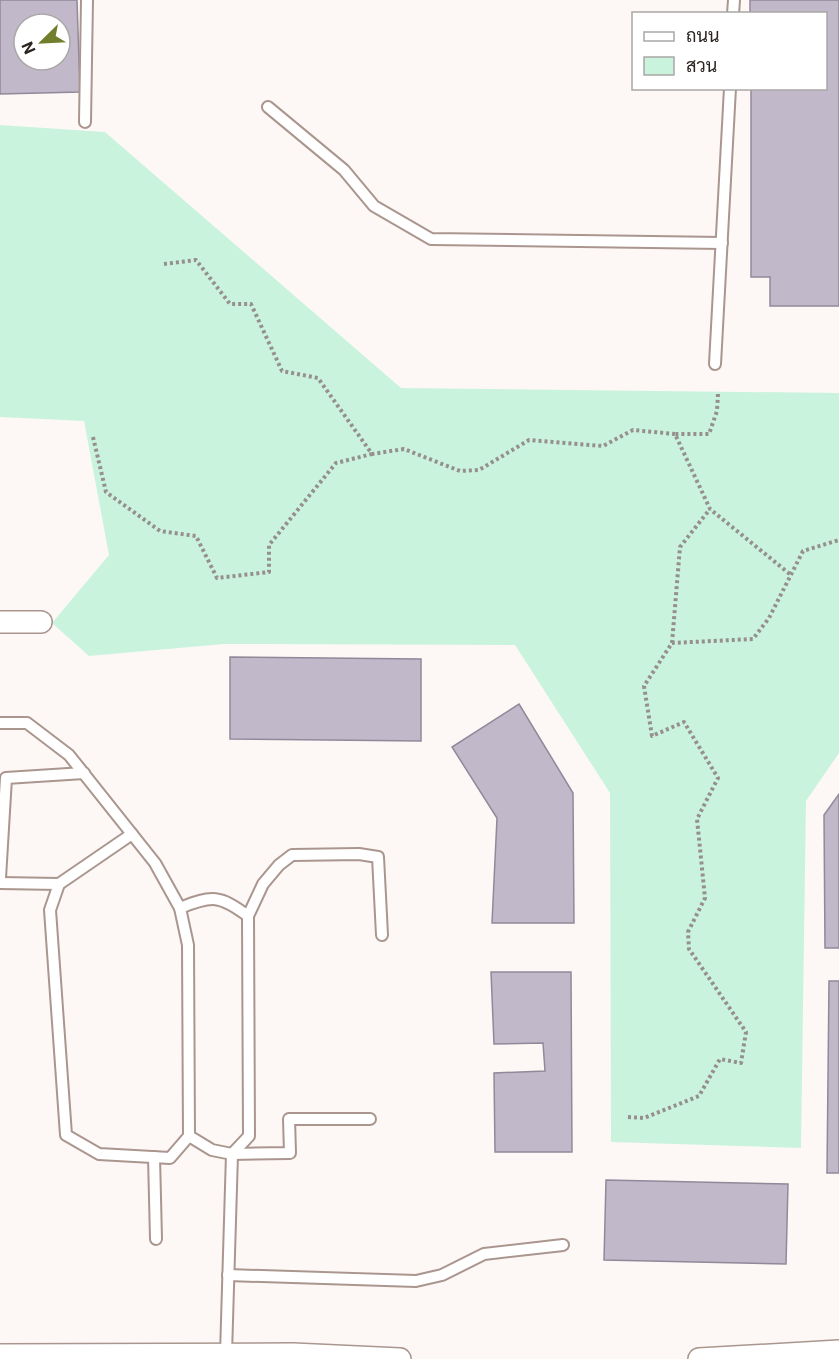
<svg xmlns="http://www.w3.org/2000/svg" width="839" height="1359" font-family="Roboto,Sarabun,sans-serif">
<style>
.green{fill:#caf3dd}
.building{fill:#c1b8ca;stroke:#918999;stroke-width:1.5;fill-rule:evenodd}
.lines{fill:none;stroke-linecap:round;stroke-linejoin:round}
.service-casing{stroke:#aa968e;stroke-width:14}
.minor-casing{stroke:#aa968e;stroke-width:24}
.path{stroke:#96908d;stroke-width:4;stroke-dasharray:3 3;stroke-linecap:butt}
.service{stroke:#fff;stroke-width:10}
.minor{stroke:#fff;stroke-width:21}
</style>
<rect width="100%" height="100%" fill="#fdf8f6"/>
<polygon class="green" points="0,125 105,132 401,388 839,393 839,753 806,801 801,1148 611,1142 610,793 515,645 224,644 89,656 52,623 109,555 84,421 0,417"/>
<g class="building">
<path d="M0 0H77L80 92 0 94ZM24 24H60V60H24Z"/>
<polygon points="750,0 839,0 839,306 770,306 770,277 751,277 751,88 826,88 826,14 750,14"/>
<polygon points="230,657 421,659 421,741 230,739"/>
<polygon points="519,704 573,793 574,923 492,923 497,818 452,747"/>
<polygon points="839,794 839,948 825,948 824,815"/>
<polygon points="491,972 571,972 572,1152 495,1152 494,1073 545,1071 543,1043 494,1044"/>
<polygon points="829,981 839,981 839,1173 827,1173"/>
<polygon points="606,1180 788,1184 786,1264 604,1260"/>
</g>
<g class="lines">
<g class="service-casing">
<g id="service">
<polyline points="733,14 734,0"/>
<polyline points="268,107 344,170 374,206 431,239 722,243"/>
<polyline points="85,122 87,0"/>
<polyline points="715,364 730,88"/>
<polyline points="0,723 27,723 69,755 155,863 180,908 188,945 189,1136 212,1150 232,1154 226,1354"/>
<polyline points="132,834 59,884 50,910 66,1135 99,1154 170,1158 189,1136"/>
<polyline points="0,878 6,778 84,773"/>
<polyline points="0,883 59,884"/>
<path d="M180 908C212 895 220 895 248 916L249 1136 232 1154"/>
<polyline points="248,916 263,884 279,865 292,855 359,854 378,857 382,935"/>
<polyline points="232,1154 290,1153 289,1119 370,1119"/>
<polyline points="154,1157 156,1239"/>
<polyline points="228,1275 416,1281 442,1275 484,1254 563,1245"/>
</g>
</g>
<g class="minor-casing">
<g id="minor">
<polyline points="0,622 41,622"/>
<polyline points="0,1355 293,1354 400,1359"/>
<polyline points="699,1359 839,1351"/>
</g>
</g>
<g class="path">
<polyline points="164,264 196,260 230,304 251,304 282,371 318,378 372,454 404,449 460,471 479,470 529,440 603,446 633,430 675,434"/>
<polyline points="718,394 717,411 709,434 675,434 710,509 791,575"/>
<polyline points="93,437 106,492 160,531 196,536 217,578 269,572 269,545 336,463 372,454"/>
<polyline points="672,643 680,547 710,509"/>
<polyline points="628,1117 644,1118 699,1096 720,1059 741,1063 746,1032 689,949 688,932 705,898 697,819 718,778 684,722 652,736 644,686 672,643 753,639 769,618 803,551 839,540"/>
</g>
<use href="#service" class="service"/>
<use href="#minor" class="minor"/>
</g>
<rect x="632" y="12" width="195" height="78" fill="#ffffff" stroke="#aaa7a6" stroke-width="1.5"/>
<rect x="644" y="32" width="30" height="9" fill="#ffffff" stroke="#aaa7a6" stroke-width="1.5"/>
<text x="686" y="42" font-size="18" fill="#2b2420">ถนน</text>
<rect x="644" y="57" width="30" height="18" fill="#caf3dd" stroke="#aaa7a6" stroke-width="1.5"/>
<text x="686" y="72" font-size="18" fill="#2b2420">สวน</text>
<g transform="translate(42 42) rotate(246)"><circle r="28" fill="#ffffff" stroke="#aaa7a6" stroke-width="1.5"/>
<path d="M0-4.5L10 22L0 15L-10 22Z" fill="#717f2c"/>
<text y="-9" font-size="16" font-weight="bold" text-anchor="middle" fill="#2b2420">N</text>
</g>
</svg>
